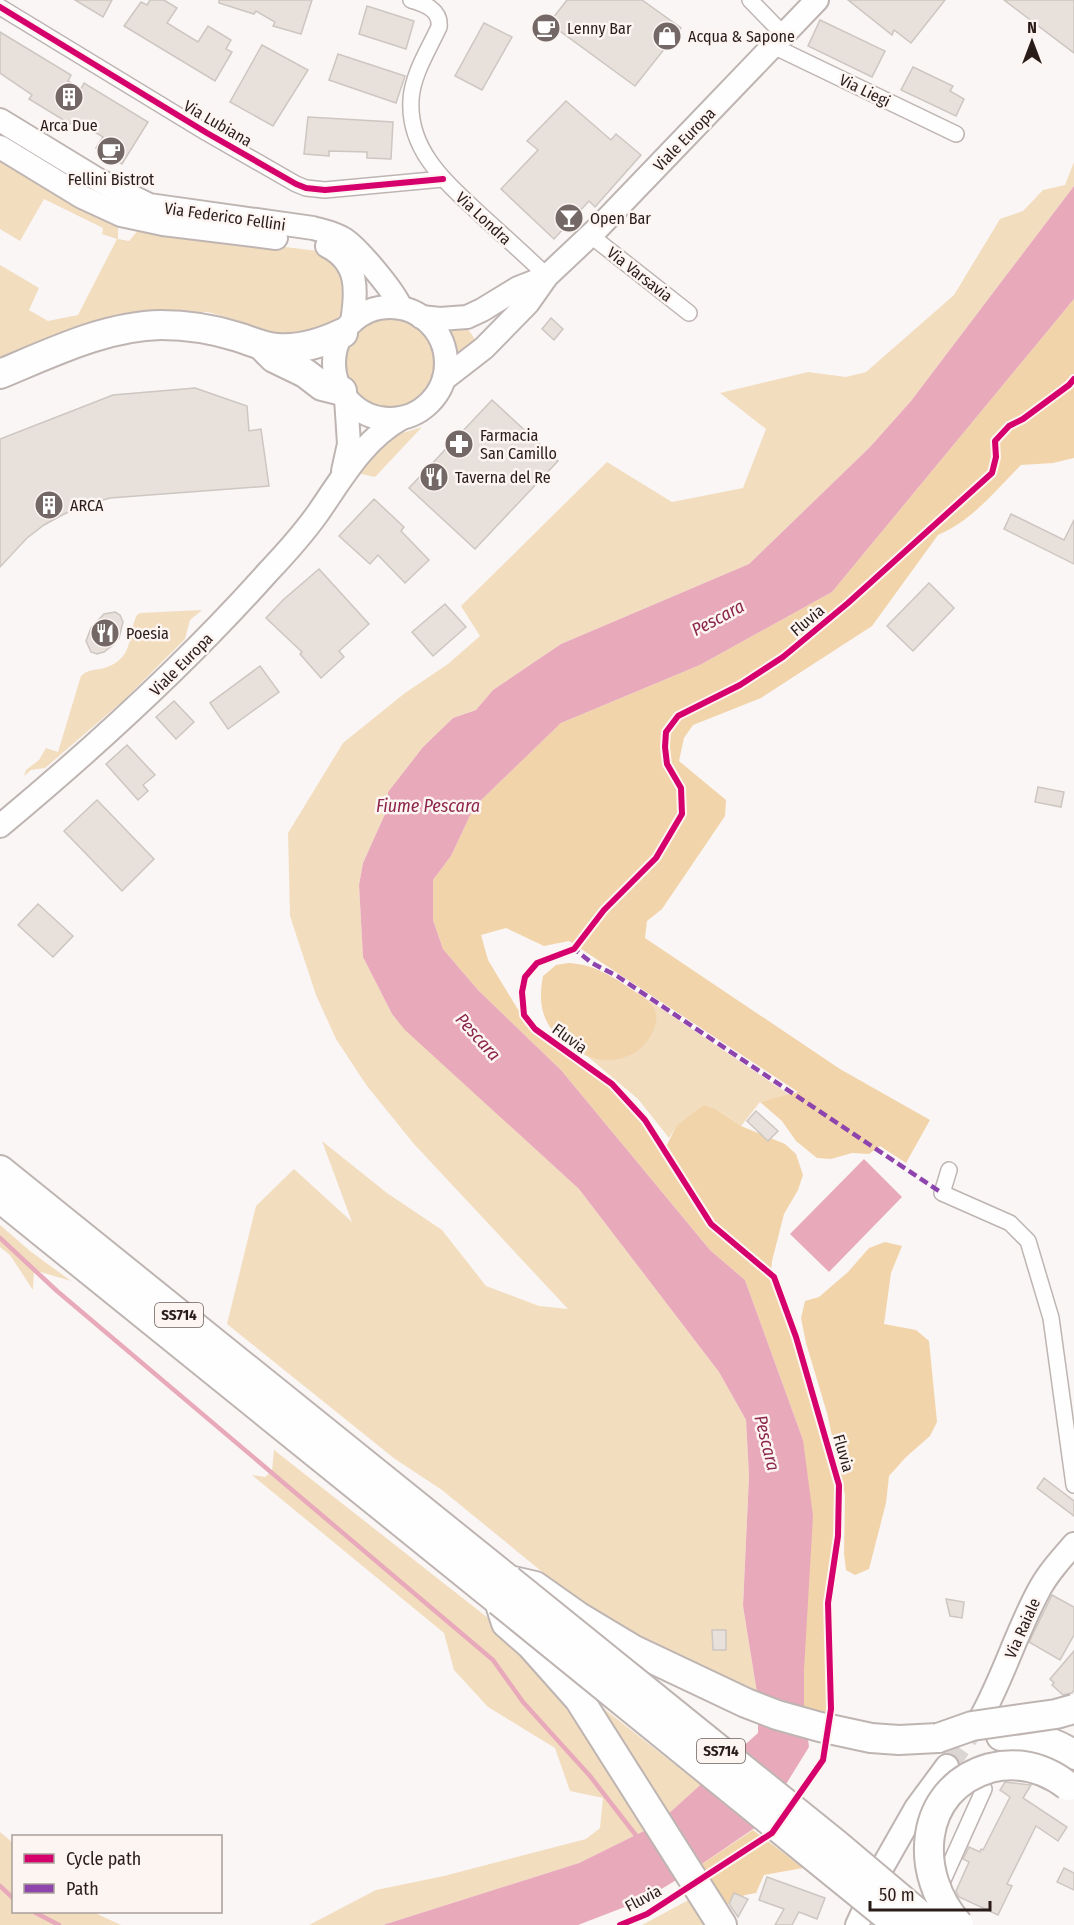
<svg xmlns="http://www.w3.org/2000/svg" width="1074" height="1925" font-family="'Fira Sans Condensed',sans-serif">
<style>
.green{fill:#f3ddbf}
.forest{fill:#f2d4aa}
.water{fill:#e8aabb}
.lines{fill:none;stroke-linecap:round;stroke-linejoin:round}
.stream{stroke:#e8aabb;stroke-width:4.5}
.building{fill:#e8e0da;stroke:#cdc6c1;stroke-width:1.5}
.secondary-tunnel{stroke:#dbd5d4;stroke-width:22;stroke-dasharray:22 11;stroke-linecap:butt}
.street-casing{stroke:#beb5b2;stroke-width:18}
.secondary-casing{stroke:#beb5b2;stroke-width:26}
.highway-casing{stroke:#beb5b2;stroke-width:32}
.street{stroke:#fefefe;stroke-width:15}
.secondary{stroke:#fefefe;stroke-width:22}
.highway{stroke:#fefefe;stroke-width:28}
.highway-bridge-casing{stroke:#beb5b2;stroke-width:32;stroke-linecap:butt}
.highway-bridge{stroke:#fefefe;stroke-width:28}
.quiet{stroke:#8e44ad;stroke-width:4.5;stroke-dasharray:9 4.5;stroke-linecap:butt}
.cycleway-casing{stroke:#fdf5f2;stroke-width:10}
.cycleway{stroke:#d6006c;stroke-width:6}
.labels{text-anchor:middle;stroke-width:5;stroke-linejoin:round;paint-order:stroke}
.shield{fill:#fdf5f2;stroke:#695d59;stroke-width:1.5}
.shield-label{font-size:15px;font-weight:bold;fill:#2a1c18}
.poi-label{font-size:16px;fill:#2a1c18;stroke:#fdf5f2;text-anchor:start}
.street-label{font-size:16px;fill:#2a1c18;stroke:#fdf5f2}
.water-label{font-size:18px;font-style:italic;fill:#8c264d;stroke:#fdf5f2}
</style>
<rect width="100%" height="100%" fill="#faf6f5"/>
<g class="green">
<polygon points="0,154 118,223 118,239 129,241 139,229 318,251 343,266 345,305 341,314 334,322 292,340 236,320 208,312 156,311 0,359 0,265 39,288 29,310 48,321 78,315 117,239 102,234 103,228 44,199 20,241 0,229"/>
<polygon points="1074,162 1074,186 911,401 870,447 749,564 561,644 493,690 476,710 453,718 423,747 388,792 385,814 363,863 359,885 363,957 392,1014 406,1030 579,1189 719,1372 746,1420 749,1476 743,1606 758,1699 617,1633 442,1490 395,1459 227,1324 256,1206 294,1169 352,1222 322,1141 387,1193 442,1230 486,1286 539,1306 568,1309 414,1144 367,1086 336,1039 316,995 290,916 288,833 343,743 405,693 448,664 480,636 461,606 607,462 672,502 743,488 766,429 720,393 808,372 846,377 866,372 954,295 1000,219 1023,211 1043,190 1065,185"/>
<circle cx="390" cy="363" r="45"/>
<polygon points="447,326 467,328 477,342 457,362 454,343"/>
<polygon points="422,427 375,477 357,473 364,458 396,435"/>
<path d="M202 610 190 620 185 639 124 700 45 768 31 770 24 776 26 770 39 760 46 748 58 752 81 676C89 668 97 671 107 667 135 657 127 634 137 615L140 613Z"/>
<polygon points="647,999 790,1095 760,1102 741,1126 717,1110 676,1126 669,1138 638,1099 587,1056 602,1059 656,1012"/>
<polygon points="0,1225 30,1251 71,1281 34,1270 33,1290 10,1255 0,1247"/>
<polygon points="274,1450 701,1785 656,1825 579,1863 383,1925 309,1925 376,1890 444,1876 586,1839 600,1828 603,1798 570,1791 555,1748 488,1707 454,1670 444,1633 252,1475 265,1477 272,1471"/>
<polygon points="0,1832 13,1843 14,1912 93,1912 121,1925 0,1925"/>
<polygon points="696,1896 715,1925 642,1925"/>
</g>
<g class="forest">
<path d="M1074 299V458L1053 463 1021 465C995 491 973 520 938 535L872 626 761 698 693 725 684 738 679 761 726 800 725 816 662 909 647 921 645 938 840 1069 930 1120 906 1163 880 1146 869 1154 852 1153 831 1159 817 1158 796 1141 782 1121 760 1102 798 1092 569 941 544 946 506 928 481 935 488 960 517 1008 535 1029 612 1084 645 1120 711 1224 774 1277 796 1337 839 1485 838 1536 828 1603 830 1716 804 1707 803 1440 745 1280 710 1250 561 1070 478 990 443 949 433 920V880L451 856 474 807 561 723 700 665 832 592Z"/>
<path d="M568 963C594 964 613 977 634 991 643 996 650 1001 655 1010 658 1016 656 1025 653 1031 642 1057 613 1066 587 1056 579 1053 571 1046 564 1041 541 1024 538 1002 543 976L556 965Z"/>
<polygon points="704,1105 717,1110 741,1126 785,1144 796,1154 803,1175 798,1190 784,1214 772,1261 771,1272 713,1223 666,1147 676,1126"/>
<polygon points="885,1242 902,1246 891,1273 884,1324 916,1330 929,1341 937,1422 930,1436 906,1457 889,1476 886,1503 869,1569 855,1575 846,1570 844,1554 845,1495 827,1413 806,1343 801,1318 805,1301 819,1297 848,1272 869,1248"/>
<path d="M753 1830 803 1868 764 1875 756 1893C741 1895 730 1900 721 1911L693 1870Z"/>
</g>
<g class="water">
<polygon points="1074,186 1074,299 832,592 700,665 561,723 474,807 451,856 433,880 433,920 443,949 478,990 561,1070 710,1250 745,1280 803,1440 813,1516 804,1670 804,1707 809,1747 762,1823 693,1870 643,1900 578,1925 383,1925 579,1863 656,1825 758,1733 758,1699 743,1606 749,1476 746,1420 719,1372 579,1189 405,1030 392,1014 363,957 359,885 363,863 385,814 388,792 423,747 453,718 476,710 493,690 561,644 749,564 870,447 911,401"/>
<polygon points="864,1159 902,1197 829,1272 790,1234"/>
</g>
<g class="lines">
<g class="stream">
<polyline points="0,1238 57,1291 493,1660 523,1702 590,1776 638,1838"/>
<polyline points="0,1886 14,1899"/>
<polyline points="34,1912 59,1925"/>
</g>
</g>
<g class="building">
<polygon points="75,0 112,0 103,17"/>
<polygon points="150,0 164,0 177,8 167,23 198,42 208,26 231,40 226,49 232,52 215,81 124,26 141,2 147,5"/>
<polygon points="219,0 312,0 301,34 273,26 275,22 256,11 254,14 219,3"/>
<polygon points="567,0 642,0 681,28 635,86 549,23"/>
<polygon points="848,0 945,0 911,43 894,30 892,35"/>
<polygon points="1004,0 1074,0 1074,53"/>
<polygon points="367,6 414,21 406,49 359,34"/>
<polygon points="820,20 885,51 872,77 808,46"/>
<polygon points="484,23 512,37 482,90 455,76"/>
<polygon points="0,32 71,75 68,81 81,89 84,83 148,122 122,164 96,148 103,137 73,119 70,124 29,99 32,95 0,73"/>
<polygon points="262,45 308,70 273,126 230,102"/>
<polygon points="338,54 405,76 396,103 329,80"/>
<polygon points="913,67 953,86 950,91 964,99 956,116 901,90"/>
<polygon points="566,101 611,140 616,134 641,155 595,207 589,201 554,239 501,189 538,150 527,141"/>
<polygon points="308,117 393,122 391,159 367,158 367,152 329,151 329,156 304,154"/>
<polygon points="551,318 563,329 554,340 542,329"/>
<polygon points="195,388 247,406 249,431 261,429 269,486 110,498 89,504 64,514 44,525 27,538 0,567 0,439 113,395"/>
<polygon points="492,400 558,461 475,549 409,488"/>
<polygon points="374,499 404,527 401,531 429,560 405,583 378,555 370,564 339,536"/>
<polygon points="1011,514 1064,540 1074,520 1074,564 1004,529"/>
<polygon points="319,569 369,624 339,651 344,657 321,678 300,654 302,652 266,618 283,600"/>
<polygon points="929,583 954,608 913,651 887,626"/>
<polygon points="445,604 466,627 433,656 412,632"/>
<polygon points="115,612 120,615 123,622 119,638 113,645 104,652 97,654 91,652 86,641 91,628 104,614"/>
<polygon points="260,666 279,692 228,729 210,703"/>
<polygon points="174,701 194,722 176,739 156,717"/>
<polygon points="127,745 155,775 143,785 148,791 138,800 106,764"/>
<polygon points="1038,787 1064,792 1061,807 1035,802"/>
<polygon points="97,800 154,859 122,891 64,831"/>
<polygon points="38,904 73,936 53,957 18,925"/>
<polygon points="756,1111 778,1131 768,1141 747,1121"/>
<polygon points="1044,1478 1074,1501 1074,1516 1037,1488"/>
<polygon points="1052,1595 1074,1607 1074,1635 1060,1660 1029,1642"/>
<polygon points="946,1599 964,1602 962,1618 950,1616"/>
<polygon points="712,1630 726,1630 726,1650 713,1650"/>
<polygon points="1074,1651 1074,1690 1072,1693 1063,1695 1052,1685 1054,1683 1050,1679"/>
<polygon points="1005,1782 1031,1785 1023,1798 1067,1827 1058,1841 1036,1826 1007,1884 1012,1886 998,1915 959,1897 956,1891 969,1862 963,1859 969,1847 980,1852 981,1849 983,1850 1010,1797 1000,1790"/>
<polygon points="1064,1868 1074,1873 1074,1890 1057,1882"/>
<polygon points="767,1877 825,1898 817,1919 799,1912 792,1925 775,1925 784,1909 759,1900"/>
<polygon points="734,1893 748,1899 738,1917 729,1904"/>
</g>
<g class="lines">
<polyline class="secondary-tunnel" points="947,1766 979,1720"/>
<g class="street-casing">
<g id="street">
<path d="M411 0C425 4 441 10 439 27 429 49 412 75 411 100 408 152 448 184 483 217 504 236 526 256 547 276"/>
<polyline points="750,0 784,35"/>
<polyline points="0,7 207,133 296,184 306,188 325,190 443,179"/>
<polyline points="773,46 956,134"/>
<polyline points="590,235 689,313"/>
<polyline points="949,1170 942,1193 1010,1223 1028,1241 1051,1318 1074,1485"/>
<polyline points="939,1889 984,1789"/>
</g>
</g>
<g class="secondary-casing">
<g id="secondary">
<path d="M0 120 100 181 149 205 313 228C324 231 335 233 344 239 359 249 395 292 401 308"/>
<polyline points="0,147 82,197 121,215 163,224 276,238"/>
<path d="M327 246C359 262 357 291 352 322"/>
<circle cx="390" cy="363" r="56"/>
<polyline points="421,317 440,319 467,317 482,310 518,288 546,277"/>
<polyline points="444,379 484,348 528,303 547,276 599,227 817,0"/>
<polyline points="343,471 349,444 346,398"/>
<path d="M0 826C95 747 186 664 268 572 286 553 303 534 318 513 343 477 363 440 402 418"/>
<path d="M980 1719C1003 1678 1016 1633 1038 1592 1047 1574 1061 1559 1074 1544"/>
<polyline points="883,1866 916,1808 947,1766"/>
<polyline points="857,1925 863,1912"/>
</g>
</g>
<g class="highway-casing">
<g id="highway">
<polyline points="263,347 274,358 305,373 322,386 342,391"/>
<path d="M0 374C51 353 105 326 161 325 187 325 213 329 238 337 251 341 263 347 277 348 301 350 322 343 343 333"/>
<polyline points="0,1170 509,1580 535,1586 579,1617 634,1650 746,1703 777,1715 820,1727 871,1738 899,1740 938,1738"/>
<polyline points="0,1198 499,1601 506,1623 531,1645 579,1699 722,1925"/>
<path d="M1001 1736C1027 1736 1052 1739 1074 1755"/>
</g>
</g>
<use href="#street" class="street"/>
<use href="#secondary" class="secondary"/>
<use href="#highway" class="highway"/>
<g class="highway-bridge-casing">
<g id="highway-bridge">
<polyline points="509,1580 836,1844 932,1925"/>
<polyline points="499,1601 898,1925"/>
<polyline points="938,1738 972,1726 1056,1714 1074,1709"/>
<path d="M959 1925C913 1875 917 1789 990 1768 1019 1761 1045 1768 1068 1786"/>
</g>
</g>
<use href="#highway-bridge" class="highway-bridge"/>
<polyline class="quiet" points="571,950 574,949 592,963 617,976 942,1193"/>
<g class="cycleway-casing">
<g id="cycleway">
<polyline points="0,7 207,133 296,184 306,188 325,190 443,179"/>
<polyline points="620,1925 647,1914 772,1833 823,1760 831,1709 828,1603 838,1536 839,1485 796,1337 774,1277 711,1224 645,1120 612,1084 535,1029 524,1015 522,992 525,977 537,963 574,949 604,910 656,858 682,814 681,788 667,764 665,747 666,732 678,716 740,685 783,657 848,603 992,473 996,457 995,441 1009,426 1023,419 1069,385 1074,379"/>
</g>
</g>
<use href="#cycleway" class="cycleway"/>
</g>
<defs>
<g id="cafe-disc" transform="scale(1.5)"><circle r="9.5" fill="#736865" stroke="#fdf5f2"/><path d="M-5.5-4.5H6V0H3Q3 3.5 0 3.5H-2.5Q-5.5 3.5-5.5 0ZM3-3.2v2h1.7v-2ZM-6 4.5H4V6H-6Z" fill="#fff"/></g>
<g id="shop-disc" transform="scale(1.5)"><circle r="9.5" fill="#736865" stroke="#fdf5f2"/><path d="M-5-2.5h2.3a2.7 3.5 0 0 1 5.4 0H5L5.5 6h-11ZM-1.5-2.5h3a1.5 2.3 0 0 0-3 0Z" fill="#fff"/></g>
<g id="building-disc" transform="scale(1.5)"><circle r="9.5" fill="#736865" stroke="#fdf5f2"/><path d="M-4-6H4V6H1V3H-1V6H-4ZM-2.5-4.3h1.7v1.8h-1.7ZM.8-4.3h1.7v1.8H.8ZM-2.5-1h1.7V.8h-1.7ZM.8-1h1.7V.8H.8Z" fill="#fff"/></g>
<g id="bar-disc" transform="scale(1.5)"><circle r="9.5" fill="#736865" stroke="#fdf5f2"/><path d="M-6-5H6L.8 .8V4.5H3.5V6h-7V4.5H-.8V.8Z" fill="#fff"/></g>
<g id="pharmacy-disc" transform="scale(1.5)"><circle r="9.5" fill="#736865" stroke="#fdf5f2"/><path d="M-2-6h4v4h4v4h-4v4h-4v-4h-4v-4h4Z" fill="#fff"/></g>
<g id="restaurant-disc" transform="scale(1.5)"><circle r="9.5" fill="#736865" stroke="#fdf5f2"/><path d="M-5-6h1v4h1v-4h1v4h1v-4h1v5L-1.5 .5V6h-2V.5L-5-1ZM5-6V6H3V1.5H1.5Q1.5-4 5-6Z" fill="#fff"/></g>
</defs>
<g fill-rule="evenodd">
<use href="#cafe-disc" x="546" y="28"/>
<use href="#shop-disc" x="667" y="36"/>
<use href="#building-disc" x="69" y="97"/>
<use href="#cafe-disc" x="111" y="151"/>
<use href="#bar-disc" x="569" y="218"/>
<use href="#pharmacy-disc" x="459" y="444"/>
<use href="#restaurant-disc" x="434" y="477"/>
<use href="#building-disc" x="49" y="505"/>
<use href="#restaurant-disc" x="105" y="633"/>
</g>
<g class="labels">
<g class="shield">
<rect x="155" y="1303" width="48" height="24" rx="4.5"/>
<rect x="697" y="1739" width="48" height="24" rx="4.5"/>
</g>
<g class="shield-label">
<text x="179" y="1320">SS714</text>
<text x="721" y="1756">SS714</text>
</g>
<g class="poi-label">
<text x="567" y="34">Lenny Bar</text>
<text x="688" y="42">Acqua &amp; Sapone</text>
<text x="69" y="131" text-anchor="middle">Arca Due</text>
<text x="111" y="185" text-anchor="middle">Fellini Bistrot</text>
<text x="590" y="224">Open Bar</text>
<text x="480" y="441">Farmacia<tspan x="480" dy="18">San Camillo</tspan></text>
<text x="455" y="483">Taverna del Re</text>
<text x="70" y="511">ARCA</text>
<text x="126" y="639">Poesia</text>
</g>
<g class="street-label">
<text transform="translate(865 90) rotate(26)" y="6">Via Liegi</text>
<text transform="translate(218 123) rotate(30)" y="6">Via Lubiana</text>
<text transform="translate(684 139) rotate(-46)" y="6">Viale Europa</text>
<text transform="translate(225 216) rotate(8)" y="6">Via Federico Fellini</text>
<text transform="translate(484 218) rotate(43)" y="6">Via Londra</text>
<text transform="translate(640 274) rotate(38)" y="6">Via Varsavia</text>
<text transform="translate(807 620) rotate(-40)" y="6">Fluvia</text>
<text transform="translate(181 664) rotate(-45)" y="6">Viale Europa</text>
<text transform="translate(570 1038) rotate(36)" y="6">Fluvia</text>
<text transform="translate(844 1453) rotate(74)" y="6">Fluvia</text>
<text transform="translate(1022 1628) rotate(-66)" y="6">Via Raiale</text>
<text transform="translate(643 1898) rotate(-28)" y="6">Fluvia</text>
</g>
<g class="water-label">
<text transform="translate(718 618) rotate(-28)" y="6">Pescara</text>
<text x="428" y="812">Fiume Pescara</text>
<text transform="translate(478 1037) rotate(48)" y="6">Pescara</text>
<text transform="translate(767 1443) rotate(76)" y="6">Pescara</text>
</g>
</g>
<rect x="12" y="1835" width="210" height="78" fill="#fdf5f2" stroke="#a99e9b" stroke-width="1.5"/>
<rect x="24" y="1854" width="30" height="9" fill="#d6006c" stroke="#a99e9b" stroke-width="1.5"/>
<text x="66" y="1865" font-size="18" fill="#2a1c18">Cycle path</text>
<rect x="24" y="1884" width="30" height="9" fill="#8e44ad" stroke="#a99e9b" stroke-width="1.5"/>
<text x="66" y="1895" font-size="18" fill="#2a1c18">Path</text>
<g transform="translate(1032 42)" stroke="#fdf5f2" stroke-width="4.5" paint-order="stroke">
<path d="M0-4.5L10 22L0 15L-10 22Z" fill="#2a1c18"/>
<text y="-9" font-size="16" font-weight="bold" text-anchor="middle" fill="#2a1c18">N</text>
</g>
<path d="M870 1901v9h120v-9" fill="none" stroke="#2a1c18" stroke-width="3"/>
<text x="879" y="1901" font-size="18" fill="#2a1c18" stroke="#fdf5f2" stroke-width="4.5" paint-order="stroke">50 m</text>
</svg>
